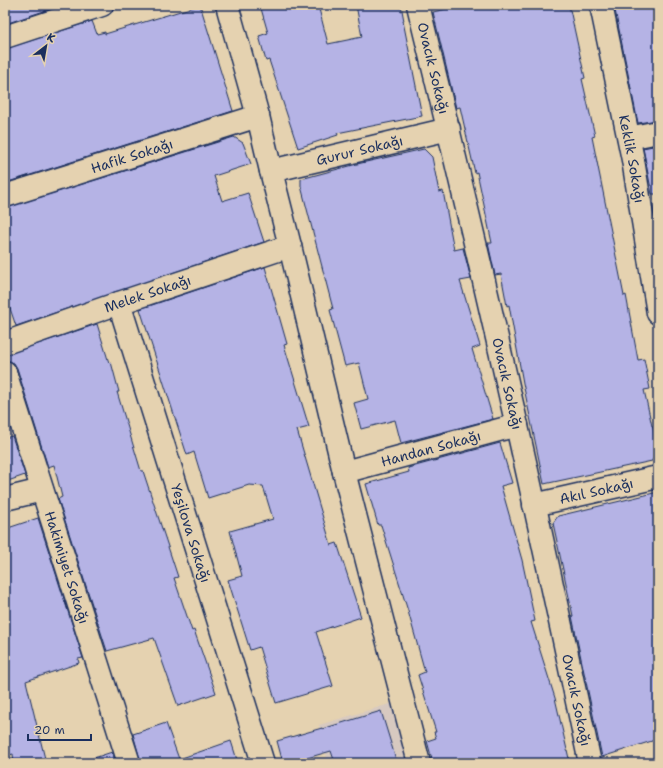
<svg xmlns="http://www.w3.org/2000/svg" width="663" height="768" font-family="'Shantell Sans',sans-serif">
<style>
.built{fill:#d7c9c0}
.building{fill:#b5b3e5;stroke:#1b2f5e}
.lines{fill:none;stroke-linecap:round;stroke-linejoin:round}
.street-casing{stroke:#1b2f5e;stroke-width:25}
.street{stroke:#e5d2b0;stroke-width:22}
.labels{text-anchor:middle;stroke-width:3.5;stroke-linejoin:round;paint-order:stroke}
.street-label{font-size:14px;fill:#1b2f5e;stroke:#e5d2b0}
</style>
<rect width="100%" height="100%" fill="#e5d2b0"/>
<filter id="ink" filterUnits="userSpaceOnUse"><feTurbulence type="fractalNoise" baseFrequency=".025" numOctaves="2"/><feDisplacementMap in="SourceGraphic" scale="8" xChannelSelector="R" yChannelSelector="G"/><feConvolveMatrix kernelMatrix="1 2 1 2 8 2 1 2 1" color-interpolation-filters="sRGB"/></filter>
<g filter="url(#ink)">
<polygon class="built" points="393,703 409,763 328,763 319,725"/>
<g class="building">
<polygon points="5,5 62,5 5,24"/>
<polygon points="200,5 233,111 5,183 5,49 92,21 97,34 105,32 105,34"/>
<polygon points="260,5 318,5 328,44 362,37 356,5 401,5 404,21 403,21 422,116 337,133 338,135 298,148 269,60 266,61 259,36 268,33"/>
<polygon points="464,5 569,5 585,78 582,79 595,136 592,137 624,296 626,295 638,360 644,359 650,389 644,390 652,426 653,426 656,454 652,461 544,484 523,383 509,305 507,306 501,274 495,275 488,243 492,243 477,172 475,173 460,107 456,108 433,12"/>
<polygon points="614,5 658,5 658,120 638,123"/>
<polygon points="234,137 243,143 251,164 214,176 222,201 248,193 264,242 16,326 5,294 5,208"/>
<polygon points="658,145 658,194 652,194 643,148"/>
<polygon points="424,149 432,157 439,192 443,191 454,250 463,248 471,279 460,281 480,346 472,349 493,419 401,443 395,420 361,429 354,403 368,399 359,363 345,366 330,310 333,309 301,186 301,179 357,164"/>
<polygon points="265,267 287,344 284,345 309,427 297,430 331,545 337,543 361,617 316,632 333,686 276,703 259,647 250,650 228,580 242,576 230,531 273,519 263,486 249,485 208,498 194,452 187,455 140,309"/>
<polygon points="97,324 109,363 111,362 119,392 117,392 141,471 143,471 178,577 174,578 192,631 194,630 216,693 178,706 154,638 107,651 58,499 62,497 54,465 48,467 17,368 14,363 6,360 5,357 5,355"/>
<polygon points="12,436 25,475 5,482 5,438"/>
<polygon points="500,443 512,483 501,486 522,560 535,621 531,622 555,698 570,763 433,763 427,741 436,738 434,732 436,732 418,675 425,672 408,611 381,525 378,525 366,484 409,472 408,468"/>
<polygon points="658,492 658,739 602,757 572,616 573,616 553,523 558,516"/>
<polygon points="38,518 83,658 78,659 79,663 26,681 46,763 14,763 13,754 5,756 5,529"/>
<polygon points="381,711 397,763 335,763 331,751 290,763 283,763 277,741 322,728 322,729"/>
<polygon points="166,723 179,759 231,741 238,763 141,763 133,734"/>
<polygon points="112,752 116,763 88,763 88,760"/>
</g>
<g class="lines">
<g class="street-casing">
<g id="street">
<polyline points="227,5 258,116 271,171 290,246 344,472 419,763"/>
<path id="s1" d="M418 5C480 257 537 509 590 763"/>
<path id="s2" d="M601 5 633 160 658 313"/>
<polyline points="5,37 102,5"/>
<polyline points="629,138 658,132"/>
<path id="s3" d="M271 171 449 129"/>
<path id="s4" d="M5 196 258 116"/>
<path id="s5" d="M119 303 263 763"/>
<path id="s6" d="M5 343 119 303 290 246"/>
<path id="s7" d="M5 372 129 763"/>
<path id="s8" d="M344 472 517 425"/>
<polyline points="5,499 42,490"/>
<path id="s9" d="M534 505 658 477"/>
</g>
</g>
<use href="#street" class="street"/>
</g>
</g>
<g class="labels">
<g class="street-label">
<text dy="5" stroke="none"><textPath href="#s1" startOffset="65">Ovacık Sokağı</textPath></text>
<text dy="5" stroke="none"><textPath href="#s3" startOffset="91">Gurur Sokağı</textPath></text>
<text dy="5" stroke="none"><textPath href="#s4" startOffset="133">Hafik Sokağı</textPath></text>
<text dy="5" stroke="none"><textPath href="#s2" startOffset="157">Keklik Sokağı</textPath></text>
<text dy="5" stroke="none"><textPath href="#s6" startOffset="151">Melek Sokağı</textPath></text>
<text dy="5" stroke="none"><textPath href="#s1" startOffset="389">Ovacık Sokağı</textPath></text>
<text dy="5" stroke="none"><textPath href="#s8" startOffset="90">Handan Sokağı</textPath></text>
<text dy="5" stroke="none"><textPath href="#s9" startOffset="64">Akıl Sokağı</textPath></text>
<text dy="5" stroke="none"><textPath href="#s5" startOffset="241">Yeşilova Sokağı</textPath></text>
<text dy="5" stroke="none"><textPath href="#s7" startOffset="205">Hakimiyet Sokağı</textPath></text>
<text dy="5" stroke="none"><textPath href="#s1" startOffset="713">Ovacık Sokağı</textPath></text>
</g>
</g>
<rect width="663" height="768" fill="none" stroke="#e5d2b0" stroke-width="20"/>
<rect x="10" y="10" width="643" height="748" fill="none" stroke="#1b2f5e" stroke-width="1.5" filter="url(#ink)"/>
<g transform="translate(46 46) rotate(31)" stroke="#e5d2b0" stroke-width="3" paint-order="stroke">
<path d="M0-3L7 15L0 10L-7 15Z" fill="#1b2f5e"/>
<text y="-6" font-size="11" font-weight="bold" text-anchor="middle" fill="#1b2f5e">K</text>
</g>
<path d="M28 734v6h63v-6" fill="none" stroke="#1b2f5e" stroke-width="2"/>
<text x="34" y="734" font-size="12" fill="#1b2f5e" stroke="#e5d2b0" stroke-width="3" paint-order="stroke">20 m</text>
</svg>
